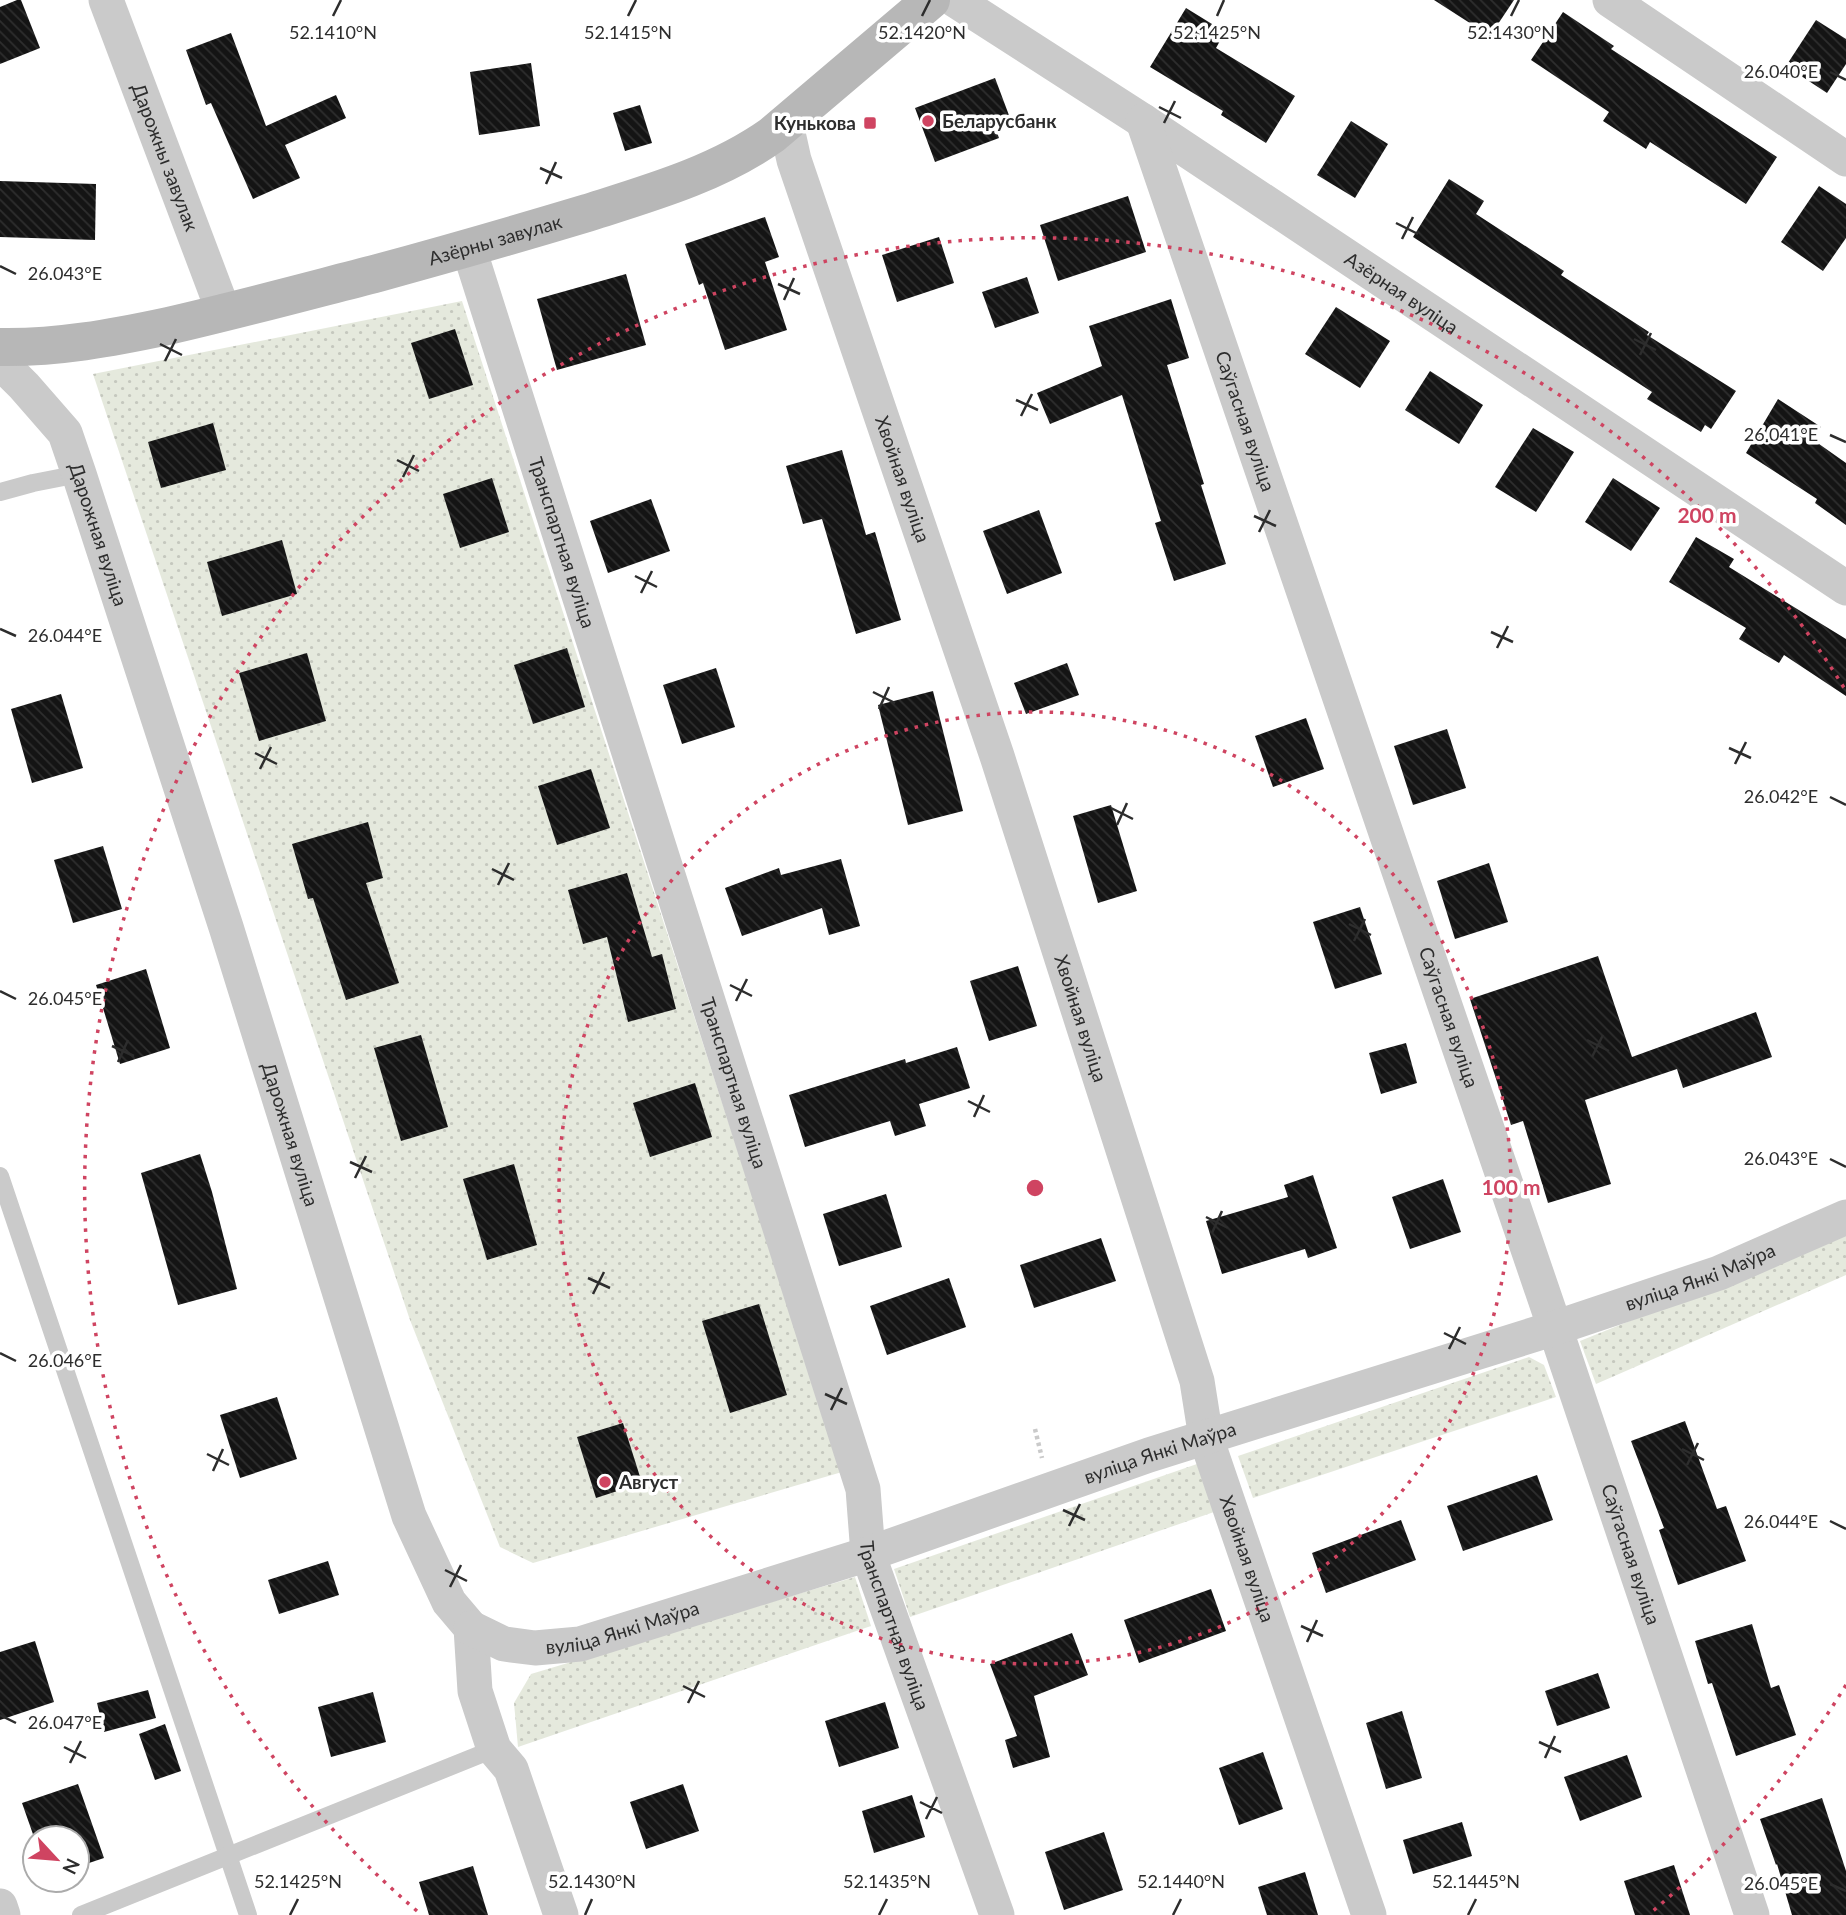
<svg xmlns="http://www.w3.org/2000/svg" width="1846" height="1915" font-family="Lato,sans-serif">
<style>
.grass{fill:url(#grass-dots)}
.building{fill:url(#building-back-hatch)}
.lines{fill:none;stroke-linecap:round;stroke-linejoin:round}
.path{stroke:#cacaca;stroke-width:4.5;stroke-dasharray:3.5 3.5;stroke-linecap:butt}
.lane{stroke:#cacaca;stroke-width:18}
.street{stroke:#cacaca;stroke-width:35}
.secondary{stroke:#b7b7b7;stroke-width:38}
.ticks{fill:none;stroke:#2d2d2d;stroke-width:2.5}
.ring{fill:none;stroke:#cf4461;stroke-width:3.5;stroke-dasharray:3.5 7}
.poi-dot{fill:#cf4461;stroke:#fff;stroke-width:2.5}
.labels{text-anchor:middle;stroke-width:7;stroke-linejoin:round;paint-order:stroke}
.poi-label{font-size:19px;font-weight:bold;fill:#2d2d2d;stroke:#fff;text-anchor:start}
.street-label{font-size:19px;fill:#2d2d2d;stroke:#fff}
.ticks-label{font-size:18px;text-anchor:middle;fill:#2d2d2d;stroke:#fff;stroke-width:7;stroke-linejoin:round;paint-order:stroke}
.centre{fill:#cf4461;stroke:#fff;stroke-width:3.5}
.ring-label{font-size:21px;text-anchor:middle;font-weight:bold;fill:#cf4461;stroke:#fff;stroke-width:7;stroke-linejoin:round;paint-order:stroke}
</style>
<defs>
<pattern id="grass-dots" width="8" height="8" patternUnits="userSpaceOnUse" patternTransform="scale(1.75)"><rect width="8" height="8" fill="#e5e9dd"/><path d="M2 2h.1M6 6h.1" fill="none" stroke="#c5c8be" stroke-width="1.8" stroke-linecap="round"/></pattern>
<pattern id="building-back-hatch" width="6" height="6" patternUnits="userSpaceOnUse" patternTransform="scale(1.75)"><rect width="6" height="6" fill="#141414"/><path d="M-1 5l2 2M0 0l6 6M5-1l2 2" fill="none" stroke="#2e2e2e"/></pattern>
</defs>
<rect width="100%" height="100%" fill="#fff"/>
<g class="grass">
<polygon points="462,301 842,1472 533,1563 500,1547 410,1320 93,374"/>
<polygon points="1846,1234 1846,1275 1596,1384 1580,1341"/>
<polygon points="1529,1357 1544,1365 1556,1397 1253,1498 1238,1456"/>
<polygon points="1197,1464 1214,1512 910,1617 894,1569"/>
<polygon points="855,1577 871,1626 518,1747 514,1703 531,1674"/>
</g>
<g class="building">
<polygon points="17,0 21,0 40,48 0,64 0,7"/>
<polygon points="1434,0 1514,0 1490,36"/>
<polygon points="1186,8 1225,32 1216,48 1295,96 1266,143 1221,115 1223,111 1150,67"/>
<polygon points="1563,12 1614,46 1611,49 1777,157 1746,204 1650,142 1646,149 1603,121 1609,112 1531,60"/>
<polygon points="1816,20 1846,39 1846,64 1827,93 1786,66"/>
<polygon points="231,33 266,126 336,95 346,118 285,145 300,178 253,199 211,103 206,105 186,50"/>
<polygon points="531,63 540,126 479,135 470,72"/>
<polygon points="995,78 1010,118 994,124 999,138 935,162 915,108"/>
<polygon points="640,105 652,143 625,151 613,113"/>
<polygon points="1351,121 1388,144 1355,198 1317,175"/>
<polygon points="1449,179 1484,201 1476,214 1564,271 1561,275 1649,332 1647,335 1736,391 1711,429 1705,425 1701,432 1647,399 1652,392 1413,237"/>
<polygon points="0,181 96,184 95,240 0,237"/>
<polygon points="1819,186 1846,204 1846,238 1823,271 1781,242"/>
<polygon points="1128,196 1146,252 1058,281 1040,225"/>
<polygon points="765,217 779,257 765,262 787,330 725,350 703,283 699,285 685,244"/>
<polygon points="939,237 954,283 897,302 882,255"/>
<polygon points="626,274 646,345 557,370 537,299"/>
<polygon points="1027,277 1039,313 995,328 982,292"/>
<polygon points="1171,299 1189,358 1167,365 1204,484 1201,485 1226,564 1174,581 1155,523 1161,521 1122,395 1050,424 1037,393 1102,366 1089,326"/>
<polygon points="1336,307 1390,341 1360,388 1305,354"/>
<polygon points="455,329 473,385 429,399 411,343"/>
<polygon points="1430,371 1483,405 1459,444 1405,410"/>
<polygon points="1778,399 1821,427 1812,439 1846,463 1846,525 1815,503 1817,499 1746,453"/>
<polygon points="213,423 226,470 161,488 148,442"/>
<polygon points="1533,428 1574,452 1536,512 1495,487"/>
<polygon points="842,450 866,535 875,532 901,620 856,634 822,519 803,524 786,466"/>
<polygon points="492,478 509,532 460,548 443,494"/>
<polygon points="1613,478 1660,508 1631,551 1585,522"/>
<polygon points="651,499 670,551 608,573 590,521"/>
<polygon points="1039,510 1062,573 1007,594 983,531"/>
<polygon points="1696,537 1734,559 1729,567 1846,639 1846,696 1784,655 1779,663 1739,639 1746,628 1669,582"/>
<polygon points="282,540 297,594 222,616 207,562"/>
<polygon points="567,648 585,707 533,724 514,665"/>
<polygon points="307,653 326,721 259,741 239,673"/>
<polygon points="1067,663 1079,695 1026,714 1014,683"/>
<polygon points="716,668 735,727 682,744 663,685"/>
<polygon points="933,691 963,811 908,825 878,705"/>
<polygon points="61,694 83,768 32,783 11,709"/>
<polygon points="1306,718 1324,769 1273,787 1255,736"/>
<polygon points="1447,729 1466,788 1413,805 1394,746"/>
<polygon points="591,769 610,828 557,845 538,786"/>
<polygon points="1111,805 1137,891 1098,903 1073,816"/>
<polygon points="368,822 383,878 366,883 399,983 346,1000 313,898 308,899 292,844"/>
<polygon points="103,846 122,909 73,923 54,860"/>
<polygon points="841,859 860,926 829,935 822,908 742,936 725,888 779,868 781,875"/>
<polygon points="1489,863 1508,922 1455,939 1437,881"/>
<polygon points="627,873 652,957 662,954 676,1009 628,1022 607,937 583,944 568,890"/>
<polygon points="1360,907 1382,974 1335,989 1313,922"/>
<polygon points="1598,956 1632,1057 1756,1012 1772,1057 1683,1088 1677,1069 1585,1100 1611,1184 1548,1203 1523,1121 1511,1125 1470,999"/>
<polygon points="1018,966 1037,1026 989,1041 970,981"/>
<polygon points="146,969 170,1048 120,1064 96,985"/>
<polygon points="421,1035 448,1127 401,1141 374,1048"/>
<polygon points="1406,1043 1417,1083 1381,1094 1369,1053"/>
<polygon points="957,1047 970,1088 919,1104 926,1126 895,1136 890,1121 805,1147 789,1095 905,1059 906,1063"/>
<polygon points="695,1083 712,1137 650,1157 633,1103"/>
<polygon points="200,1154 212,1192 237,1289 178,1305 141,1173"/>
<polygon points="514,1164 537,1245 487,1260 463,1179"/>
<polygon points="1313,1175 1337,1248 1308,1258 1305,1249 1222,1274 1206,1221 1288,1197 1284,1185"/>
<polygon points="1443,1179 1461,1232 1410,1249 1392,1197"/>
<polygon points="886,1194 902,1247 839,1266 823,1214"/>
<polygon points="1101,1238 1116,1281 1034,1308 1020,1265"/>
<polygon points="949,1278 966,1327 887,1355 870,1306"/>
<polygon points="759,1304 787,1395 730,1413 702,1321"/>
<polygon points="277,1397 297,1459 240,1478 220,1415"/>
<polygon points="1685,1421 1717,1509 1726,1506 1746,1561 1678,1585 1659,1530 1664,1528 1631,1441"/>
<polygon points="623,1423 642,1483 596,1498 577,1437"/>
<polygon points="1537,1475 1553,1520 1463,1551 1447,1506"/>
<polygon points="1401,1520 1416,1560 1326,1593 1312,1553"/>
<polygon points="328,1561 339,1595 279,1614 268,1580"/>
<polygon points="1211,1589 1226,1631 1139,1663 1124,1620"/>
<polygon points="1752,1624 1771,1688 1779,1685 1796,1735 1736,1756 1712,1683 1708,1684 1695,1641"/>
<polygon points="1072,1633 1088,1675 1034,1696 1050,1757 1013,1768 1005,1740 1017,1736 990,1664"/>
<polygon points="35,1641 54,1702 0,1720 0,1652"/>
<polygon points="1598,1673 1610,1708 1557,1726 1545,1691"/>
<polygon points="148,1690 156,1718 104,1732 97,1703"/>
<polygon points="373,1692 386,1742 331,1757 318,1707"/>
<polygon points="885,1702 899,1748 839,1767 825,1721"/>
<polygon points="1402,1711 1422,1778 1386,1789 1366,1723"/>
<polygon points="165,1724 181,1771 155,1780 139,1734"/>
<polygon points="1263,1752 1283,1809 1239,1825 1219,1768"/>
<polygon points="1627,1755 1642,1797 1580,1821 1564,1777"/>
<polygon points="78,1784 104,1858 77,1867 77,1838 35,1838 35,1840 22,1803"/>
<polygon points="683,1784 699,1831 646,1849 630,1802"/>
<polygon points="912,1795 925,1837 874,1853 862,1811"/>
<polygon points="1822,1798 1846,1871 1846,1915 1792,1915 1777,1864 1776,1865 1760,1819"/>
<polygon points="1462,1822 1472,1856 1413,1874 1403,1840"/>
<polygon points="1104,1832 1123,1890 1064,1910 1045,1852"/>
<polygon points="1674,1865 1690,1915 1635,1915 1624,1881"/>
<polygon points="473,1866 488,1915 429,1915 419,1882"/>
<polygon points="1305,1872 1318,1915 1267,1915 1258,1887"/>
</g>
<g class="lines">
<polyline class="path" points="1035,1429 1042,1458"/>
<g class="lane">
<polyline points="0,492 33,483 79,474"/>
<polyline points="0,1176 248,1915"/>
<polyline points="81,1915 494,1749"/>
</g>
<g class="street">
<path id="s1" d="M106 0 224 313"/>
<path id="s2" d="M955 0 1143 121 1846 588"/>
<polyline points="1610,0 1846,159"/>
<path id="s3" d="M1143 121 1555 1328 1752 1915"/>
<path id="s4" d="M786 124 794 160 997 756 1197 1381 1206 1438 1369 1915"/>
<path id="s5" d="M469 249 863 1489 868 1554 997 1915"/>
<path id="s6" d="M0 362 24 386 65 433 79 474 226 927 409 1516 449 1602 471 1628 475 1691 494 1749 511 1769 561 1915"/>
<path id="s7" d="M471 1628 504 1644 535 1648 580 1644 868 1554 1149 1455 1555 1328 1719 1273 1846 1217"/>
<polyline points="0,1906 3,1915"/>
</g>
<path class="secondary" id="s8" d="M0 347C57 348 112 338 168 326 238 310 308 291 378 273 448 254 517 234 587 213 650 193 717 174 772 135L931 0"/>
</g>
<path class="ticks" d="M333 16 341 0M628 16 636 0M922 16 930 0M1217 16 1224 0M1511 16 1519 0M1830 72 1846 80M1159 107 1181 118M1164 123 1175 101M540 168 562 178M546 184 556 162M1396 223 1418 234M1402 239 1413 217M0 266 16 274M778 284 800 294M784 300 794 278M1634 339 1656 350M160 344 182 355M1640 355 1651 333M165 361 176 339M1016 400 1038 410M1021 416 1032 394M1830 435 1846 442M397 460 419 471M403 477 414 455M1254 516 1276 526M1259 532 1270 510M635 576 657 587M641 593 652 571M0 629 16 636M1491 632 1513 642M1497 648 1508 626M873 692 895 703M879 709 889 687M1729 748 1751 758M255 753 277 764M1735 764 1746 742M260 769 271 747M1830 797 1846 805M1111 808 1133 819M1117 825 1127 803M492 869 514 880M498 885 509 863M1349 924 1371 935M1354 941 1365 919M730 985 752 996M0 991 16 999M736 1001 747 979M1587 1040 1609 1051M112 1046 134 1056M1592 1057 1603 1035M118 1062 128 1040M968 1101 990 1112M974 1117 984 1095M1830 1159 1846 1167M350 1162 372 1172M355 1178 366 1156M1206 1217 1228 1228M1212 1233 1222 1211M588 1278 610 1288M593 1294 604 1272M1444 1333 1466 1344M1449 1349 1460 1327M0 1353 16 1361M825 1394 847 1404M831 1410 842 1388M1682 1449 1704 1460M207 1454 229 1465M1687 1465 1698 1443M213 1471 223 1449M1063 1510 1085 1520M1830 1521 1846 1529M1069 1526 1080 1504M445 1570 467 1581M450 1587 461 1565M1301 1626 1323 1636M1307 1642 1317 1620M683 1686 705 1697M688 1703 699 1681M0 1715 16 1723M1539 1742 1561 1752M64 1747 86 1758M1545 1758 1555 1736M70 1763 81 1741M920 1802 942 1813M926 1819 937 1797M1830 1884 1846 1891M290 1915 298 1899M585 1915 592 1899M879 1915 887 1899M1173 1915 1181 1899M1468 1915 1476 1899"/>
<g class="ring">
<circle cx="1035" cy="1188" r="476"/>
<path d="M1846 1685A951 951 0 0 1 1653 1911M417 1911A951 951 0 1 1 1846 691"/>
</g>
<g class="poi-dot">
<circle cx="928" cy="121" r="7"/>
<rect x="863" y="116" width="14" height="14" rx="3.5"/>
<circle cx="605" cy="1482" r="7"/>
</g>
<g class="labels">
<g class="poi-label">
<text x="942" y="128">Беларусбанк</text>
<text x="856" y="130" text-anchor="end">Кунькова</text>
<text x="619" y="1489">Август</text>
</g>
<g class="street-label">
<text dy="7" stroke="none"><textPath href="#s1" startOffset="168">Дарожны завулак</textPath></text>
<text dy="7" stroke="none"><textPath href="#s8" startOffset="508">Азёрны завулак</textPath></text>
<text dy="7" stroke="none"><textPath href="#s2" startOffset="534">Азёрная вуліца</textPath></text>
<text dy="7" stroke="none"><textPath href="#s3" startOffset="317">Саўгасная вуліца</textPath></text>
<text dy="7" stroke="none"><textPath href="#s4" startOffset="374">Хвойная вуліца</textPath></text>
<text dy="7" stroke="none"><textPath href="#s6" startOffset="203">Дарожная вуліца</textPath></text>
<text dy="7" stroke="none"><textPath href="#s5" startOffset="308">Транспартная вуліца</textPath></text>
<text dy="7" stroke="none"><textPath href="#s3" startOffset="947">Саўгасная вуліца</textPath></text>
<text dy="7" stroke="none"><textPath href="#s4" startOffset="942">Хвойная вуліца</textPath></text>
<text dy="7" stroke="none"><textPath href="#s5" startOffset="875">Транспартная вуліца</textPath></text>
<text dy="7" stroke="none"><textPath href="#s6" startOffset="833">Дарожная вуліца</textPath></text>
<text dy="7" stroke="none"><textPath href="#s7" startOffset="1292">вуліца Янкі Маўра</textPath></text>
<text dy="7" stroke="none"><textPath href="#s7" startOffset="724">вуліца Янкі Маўра</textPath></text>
<text dy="7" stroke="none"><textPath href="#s3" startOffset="1514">Саўгасная вуліца</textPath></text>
<text dy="7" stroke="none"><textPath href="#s4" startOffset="1508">Хвойная вуліца</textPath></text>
<text dy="7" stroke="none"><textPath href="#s5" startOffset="1442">Транспартная вуліца</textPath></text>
<text dy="7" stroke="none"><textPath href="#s7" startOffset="158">вуліца Янкі Маўра</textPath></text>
</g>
</g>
<g class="ticks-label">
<text x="333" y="39">52.1410°N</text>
<text x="628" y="39">52.1415°N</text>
<text x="922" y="39">52.1420°N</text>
<text x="1217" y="39">52.1425°N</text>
<text x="1511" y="39">52.1430°N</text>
<text x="1781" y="78">26.040°E</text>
<text x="65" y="280">26.043°E</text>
<text x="1781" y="441">26.041°E</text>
<text x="65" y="642">26.044°E</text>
<text x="1781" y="803">26.042°E</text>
<text x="65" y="1005">26.045°E</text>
<text x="1781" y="1165">26.043°E</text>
<text x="65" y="1367">26.046°E</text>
<text x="1781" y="1528">26.044°E</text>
<text x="65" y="1729">26.047°E</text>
<text x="298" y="1888">52.1425°N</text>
<text x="592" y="1888">52.1430°N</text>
<text x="887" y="1888">52.1435°N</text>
<text x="1181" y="1888">52.1440°N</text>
<text x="1476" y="1888">52.1445°N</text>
<text x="1781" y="1890">26.045°E</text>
</g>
<circle cx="1035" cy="1188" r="10" class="centre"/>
<g class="ring-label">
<text x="1707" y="523">200 m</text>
<text x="1511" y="1195">100 m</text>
</g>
<g transform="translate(56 1859) rotate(116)"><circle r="33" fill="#ffffff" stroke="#ababab" stroke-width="2"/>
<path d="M0-5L12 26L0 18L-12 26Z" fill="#cf4461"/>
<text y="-10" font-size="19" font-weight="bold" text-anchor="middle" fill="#2d2d2d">N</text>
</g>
</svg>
